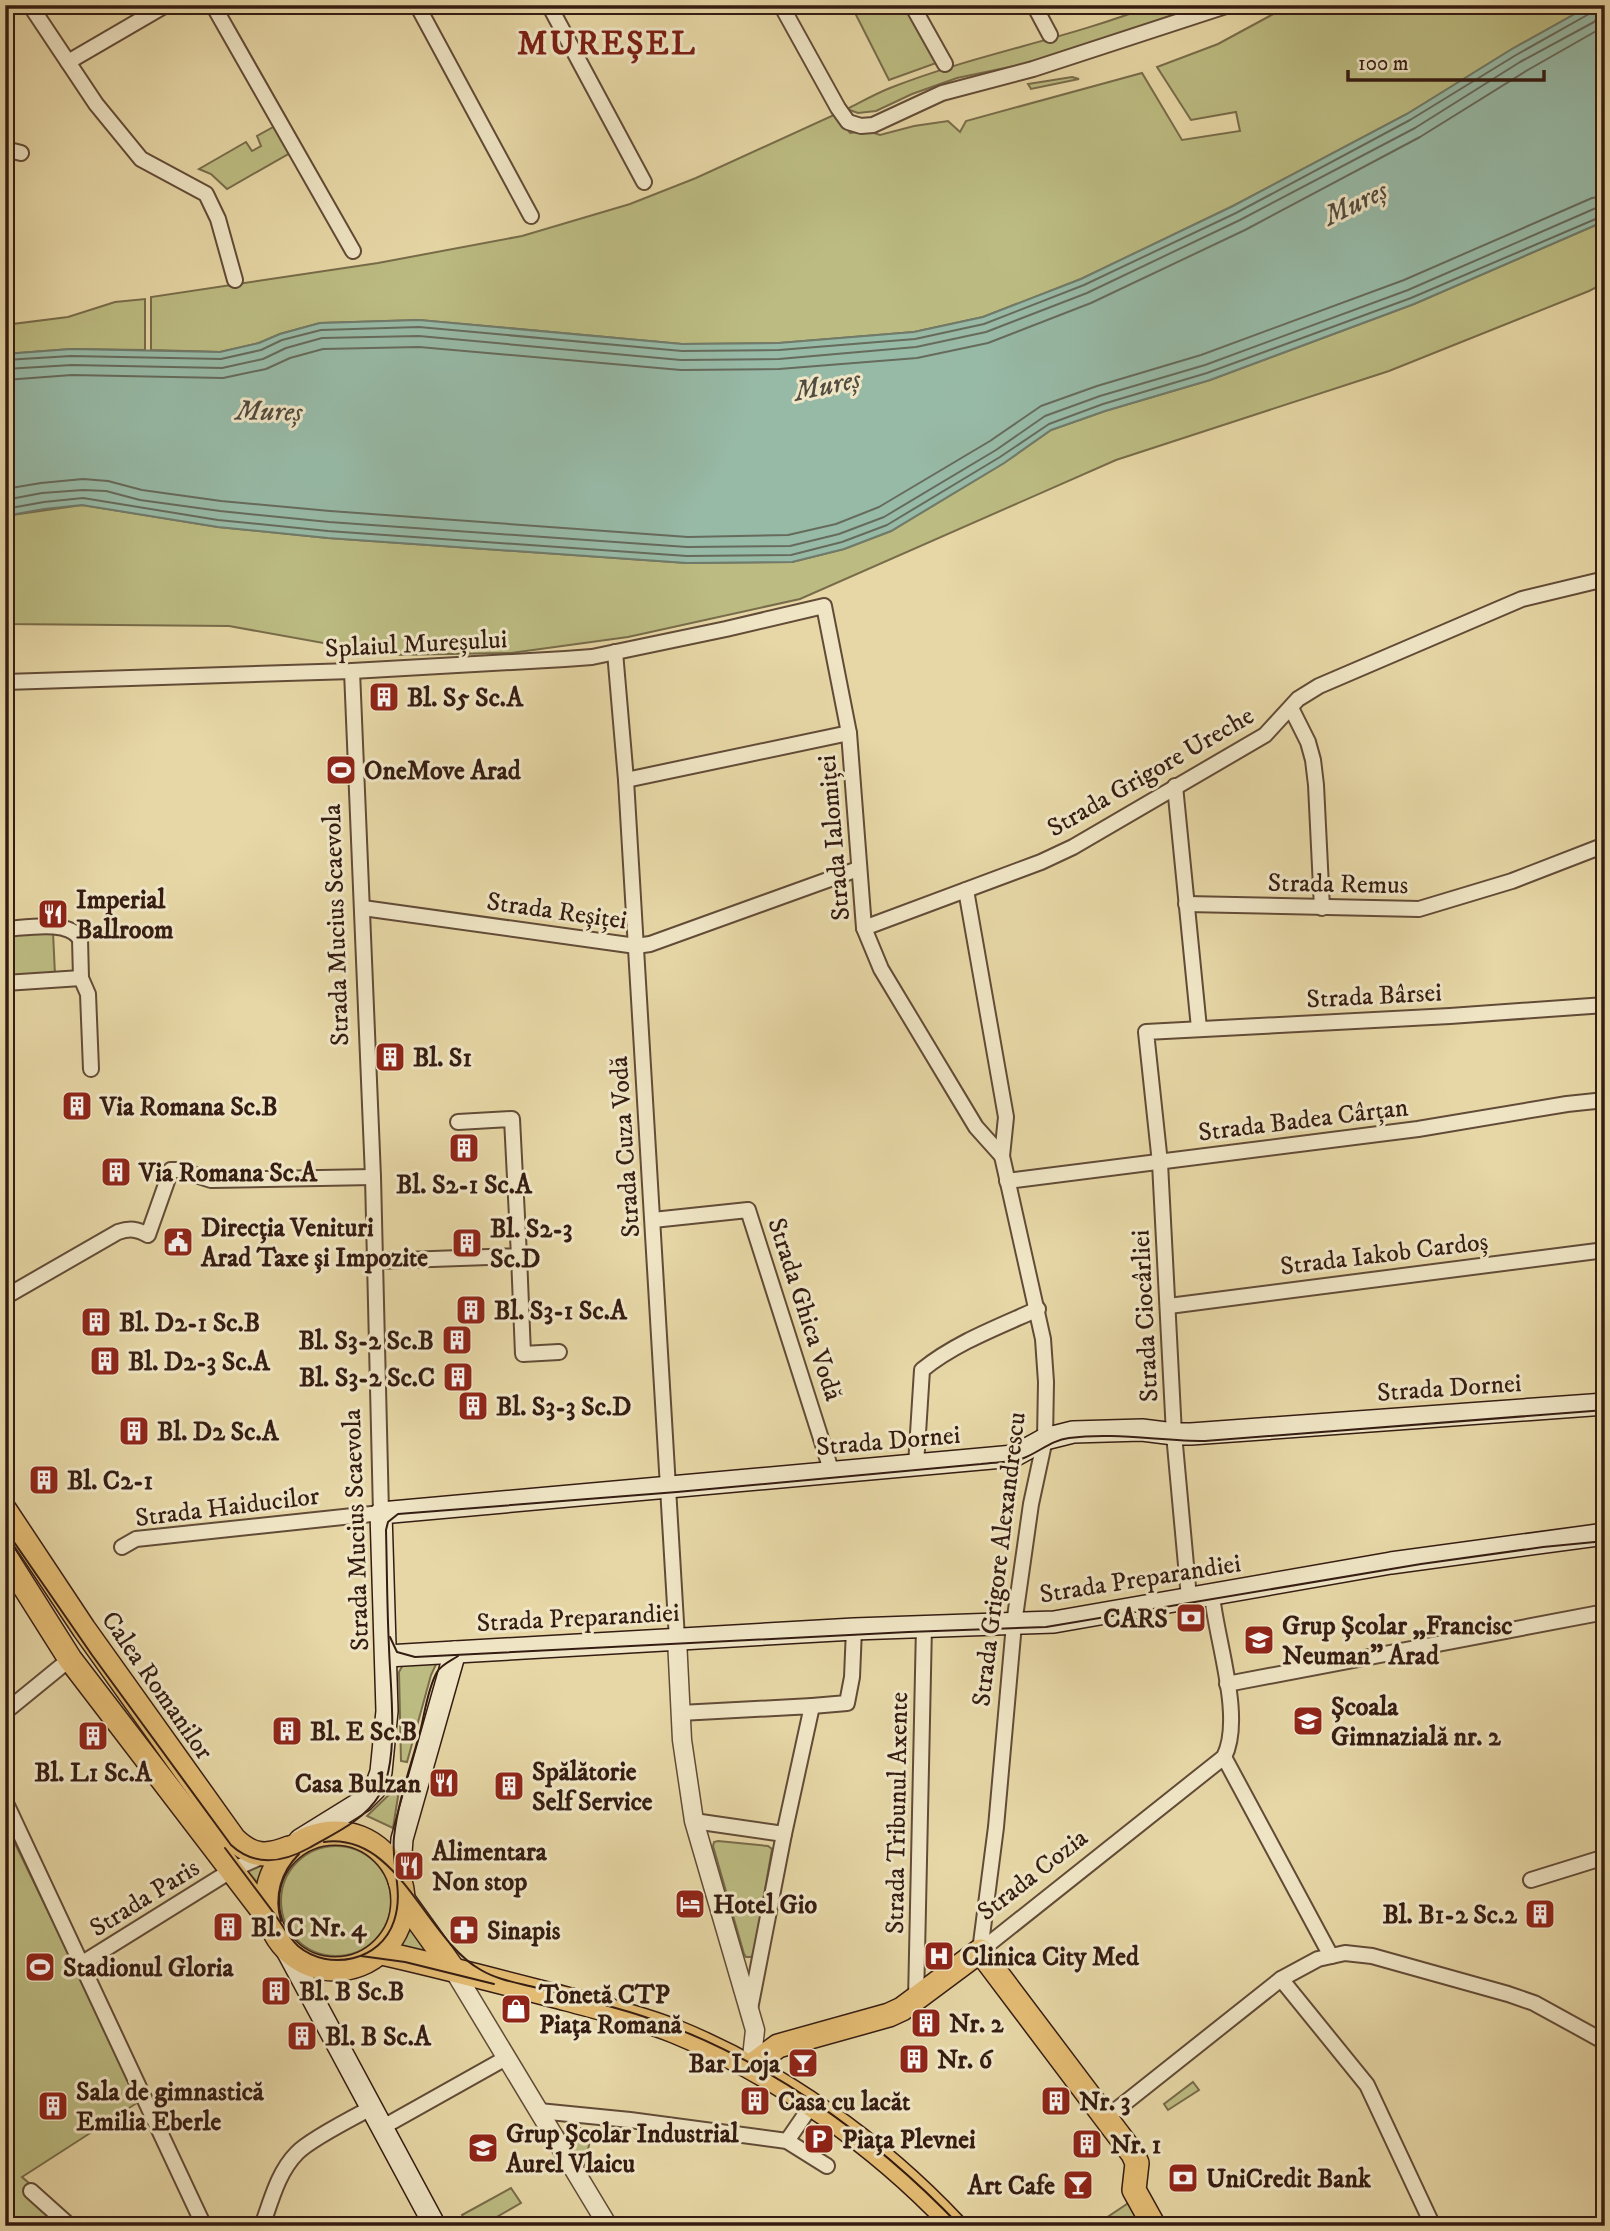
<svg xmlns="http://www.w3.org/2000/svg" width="1610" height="2231" font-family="'IM FELL DW Pica',serif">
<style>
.green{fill:#bcbc82;stroke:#786c4a;stroke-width:2}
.water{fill:#97baa7;stroke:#707b6b;stroke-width:2}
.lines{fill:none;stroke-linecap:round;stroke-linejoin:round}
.shore{stroke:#666b5c;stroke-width:2}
.minor-casing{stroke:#624b37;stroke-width:18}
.tertiary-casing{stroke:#624b37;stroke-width:21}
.secondary-casing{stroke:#351c12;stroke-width:24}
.primary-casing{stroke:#351c12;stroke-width:26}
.minor{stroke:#efe5c5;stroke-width:14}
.tertiary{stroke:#efe5c5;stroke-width:18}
.secondary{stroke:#efe5c5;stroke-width:21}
.primary{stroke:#e4bc73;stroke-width:23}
.tram{stroke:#351c12;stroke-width:2}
.labels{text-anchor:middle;stroke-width:6;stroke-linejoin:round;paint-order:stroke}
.street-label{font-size:26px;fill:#351c12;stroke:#efe5c5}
.poi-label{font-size:26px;font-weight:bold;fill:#351c12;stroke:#efe5c5;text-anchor:start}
.water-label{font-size:28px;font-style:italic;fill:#524b3f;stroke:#efe5c5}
.district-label{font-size:33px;font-weight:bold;letter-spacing:2px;fill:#7a1f14;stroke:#efe5c5}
</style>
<rect width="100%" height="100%" fill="#e7d7a6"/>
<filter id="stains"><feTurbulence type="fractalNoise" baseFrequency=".00286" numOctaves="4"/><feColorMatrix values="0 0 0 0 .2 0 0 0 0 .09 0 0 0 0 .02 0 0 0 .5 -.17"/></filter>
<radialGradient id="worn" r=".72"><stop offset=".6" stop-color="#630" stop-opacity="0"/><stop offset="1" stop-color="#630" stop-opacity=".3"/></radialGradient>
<g class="green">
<polygon points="851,5 907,5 939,62 889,80"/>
<path d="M1153 5H1205L1029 63 957 78 912 94 876 111 858 113 847 109C861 102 875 94 890 88 976 54 1068 39 1153 5Z"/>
<polygon points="1290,5 1591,5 1512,49 1407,114 1233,206 1081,279 983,317 914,332 779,343 682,344 419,320 320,323 280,334 259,343 220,352 151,350 151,297 378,263 522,236 630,204 696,178 836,114 850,133 868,131 880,135 914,126 948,121 960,132 966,121 1142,73 1182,140 1240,131 1236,112 1191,120 1157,67 1218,44"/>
<polygon points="1072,77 1079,79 1031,89 1028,84"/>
<polygon points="275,126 290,153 227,189 211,174 199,169 246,142 252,151 261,146 257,136"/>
<polygon points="1605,221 1605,283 1589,291 1389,371 1116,460 800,599 628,637 511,653 390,655 229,626 5,624 5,516 82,505 218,527 328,538 687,563 792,562 844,549 891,531 1004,463 1051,430 1105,411 1210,380 1414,304"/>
<polygon points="145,299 145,350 71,349 5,354 5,325 68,317 115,302"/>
<polygon points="53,932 55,975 5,978 5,935"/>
<polygon points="438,1660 431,1675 407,1762 401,1761 399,1672 405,1661"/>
<polygon points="400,1784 393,1828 367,1816"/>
<polygon points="5,1827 10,1833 140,2101 22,2177 79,2226 5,2226"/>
<polygon points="718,1841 768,1846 772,1849 754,1954 751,1957 746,1957 744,1954 713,1846 714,1842"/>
<circle cx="336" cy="1901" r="55"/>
<polygon points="251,1864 268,1865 261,1887 245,1868"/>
<polygon points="411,1928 434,1962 398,1947"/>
<polygon points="1193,2082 1199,2090 1168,2110 1164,2104"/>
<polygon points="580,2128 590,2130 591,2135 585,2165 583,2165 562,2132"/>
<polygon points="511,2188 521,2203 481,2226 468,2226 462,2215"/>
<polygon points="1133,2200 1147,2226 1094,2226"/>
</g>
<polygon class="water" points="1591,5 1605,5 1605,221 1414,304 1210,380 1105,411 1051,430 1004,463 891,531 844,549 792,562 687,563 328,538 218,527 82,505 44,509 5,516 5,354 71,349 220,352 259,343 280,334 320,323 419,320 682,344 779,343 914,332 983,317 1081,279 1233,206 1407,114 1512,49"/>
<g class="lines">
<g class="shore">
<polyline points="5,360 71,356 221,359 261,350 282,340 321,330 419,327 682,351 779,350 915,339 984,324 1084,285 1236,213 1410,120 1516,55 1589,14 1593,5"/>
<polyline points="5,369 72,365 222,368 263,359 286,348 322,338 419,336 681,360 779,359 916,347 986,332 1087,293 1240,220 1415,128 1520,62 1594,22 1600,14 1602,5"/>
<polyline points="5,380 72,375 223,378 266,369 290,358 323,349 419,347 681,370 779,369 917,358 988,343 1091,303 1245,230 1420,137 1526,71 1605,26"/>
<polyline points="5,489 41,483 83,479 108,481 142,490 221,501 330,511 688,537 788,535 836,524 879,507 990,441 1041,406 1097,386 1201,355 1404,280 1592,198 1605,196"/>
<polyline points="5,500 42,493 83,490 106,491 140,500 220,511 329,522 687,547 790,546 839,534 884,517 996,450 1045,416 1100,396 1205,365 1408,290 1596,208 1605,206"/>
<polyline points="5,509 44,502 83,498 218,520 328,531 687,556 791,555 842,542 887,525 1000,457 1049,424 1103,404 1207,373 1411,298 1605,215"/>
</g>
<g class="minor-casing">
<g id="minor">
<polyline points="30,5 96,104 141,159 206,194 218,219 235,280"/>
<polyline points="213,5 353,251"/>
<polyline points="417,5 531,216"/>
<polyline points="549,5 644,182"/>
<polyline points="781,5 838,108 848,122 861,126 873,125 942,93 1033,69 1229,5"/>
<polyline points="912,5 945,64"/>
<polyline points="1034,5 1050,35"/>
<polyline points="68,62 166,5"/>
<polyline points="5,149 21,153"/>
<polyline points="615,652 626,780 677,1639"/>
<polyline points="5,682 352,671 565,659 592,657 726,629 824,606 849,733 864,928 881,969 976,1127 1002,1156"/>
<polyline points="1291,708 1308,742 1313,760 1316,785 1322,908"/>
<polyline points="626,780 849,733"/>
<polyline points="1175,786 1199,1028"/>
<polyline points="966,890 1006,1117 1002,1156 1043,1339 1046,1382 1045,1439 1031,1504 1014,1624 996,1827 980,1951"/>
<polyline points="1186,904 1419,909 1512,881 1605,845"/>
<polyline points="363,908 636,946 650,944 858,869"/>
<polyline points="864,928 1041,862 1073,847 1265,735 1298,699 1319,686 1522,599 1605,579"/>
<path d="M5 929C25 928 69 919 80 939L81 978 88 994 91 1069"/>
<polyline points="5,983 81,978"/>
<polyline points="1007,1181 1418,1129 1567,1104 1605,1100"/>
<polyline points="653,1220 748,1210 832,1473"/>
<polyline points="519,1256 523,1354 559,1352"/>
<polyline points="376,1261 519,1256 512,1119 458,1122"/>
<path d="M5 1297 118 1232C130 1228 137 1229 148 1235L171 1170H180L211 1180 373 1177"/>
<polyline points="1169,1306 1605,1250"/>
<path d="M916 1465 922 1370C955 1343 998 1327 1038 1309"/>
<polyline points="122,1547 136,1539 381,1513 373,1177 352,671"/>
<polyline points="1189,1598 1174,1434 1160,1163 1146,1032 1450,1016 1605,1005"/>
<polyline points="1227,1684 1605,1612"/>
<polyline points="812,1706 847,1703 852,1677 854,1629"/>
<polyline points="5,1712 70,1659"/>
<polyline points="680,1713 812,1706 784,1834"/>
<polyline points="1224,1757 1331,1956"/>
<polyline points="5,1801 204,2226"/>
<polyline points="694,1821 784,1834 750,2009"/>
<polyline points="1531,1880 1605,1857"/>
<path d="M980 1951 1224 1757C1244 1718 1216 1639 1212 1595"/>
<polyline points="81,1964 232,1870 263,1856"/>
<polyline points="1281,1979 1367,2085 1433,2226"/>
<polyline points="916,2001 924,1626"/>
<polyline points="539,2111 630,2120 787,2141 827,2166"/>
<polyline points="1106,2118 1281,1979 1318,1959 1345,1953 1372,1956 1508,1994 1534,2003 1605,2042"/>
<polyline points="383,2127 506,2058"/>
<polyline points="787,2141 811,2106"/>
<polyline points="31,2191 70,2226"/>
<path d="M262 2226C271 2201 278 2172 297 2153 309 2140 354 2117 371 2108"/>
</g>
</g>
<g class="tertiary-casing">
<g id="tertiary">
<polyline points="677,1639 682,1740 694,1821 755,2030 751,2066"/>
<polyline points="453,1969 608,2226"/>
</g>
</g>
<g class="secondary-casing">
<g id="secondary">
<polyline points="387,1656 854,1629 1054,1622 1391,1563 1605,1534"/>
<polyline points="300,1840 363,1801 375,1789 381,1772 387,1711 381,1513 1014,1456 1045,1439 1073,1432 1142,1430 1174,1434 1191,1434 1605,1404"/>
<polyline points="399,1881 402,1839 455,1652"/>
<polyline points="284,1945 435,2226"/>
</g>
</g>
<g class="primary-casing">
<g id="primary">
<path d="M5 1510 84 1629 234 1839C252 1857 267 1857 289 1848"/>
<polyline points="5,1556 70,1659 269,1919"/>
<circle cx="335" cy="1901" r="68"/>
<polyline points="405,1902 453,1969"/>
<path d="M382 1953C444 1967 505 1983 567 1999 603 2009 639 2017 674 2031 778 2073 878 2144 955 2226"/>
<polyline points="751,2066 778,2046 889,2015 902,2009 980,1951 1133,2154 1137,2163 1134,2190 1154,2226"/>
</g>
</g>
<use href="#minor" class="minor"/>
<use href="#tertiary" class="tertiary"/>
<use href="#secondary" class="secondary"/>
<use href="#primary" class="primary"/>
<g class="tram">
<path d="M5 1529 92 1655 231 1845C255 1867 282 1863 309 1848 335 1833 364 1821 380 1794 400 1761 390 1686 389 1647 387 1608 387 1569 386 1530L388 1522 398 1514 677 1492 981 1464C994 1462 1011 1463 1024 1458 1039 1452 1052 1440 1069 1438 1114 1432 1160 1441 1205 1441L1605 1410"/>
<polyline points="390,1637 397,1652 415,1657 908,1632 1046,1627 1421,1564 1543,1547 1605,1541"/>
<path d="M324 1842C399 1832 425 1939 481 1970 498 1980 518 1983 537 1988 573 1997 609 2005 645 2017 763 2056 874 2136 960 2226"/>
<path d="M225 1848C242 1871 259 1893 276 1916 283 1926 289 1938 298 1946 329 1972 381 1961 394 1921 404 1892 391 1865 394 1837 398 1800 412 1763 421 1728 425 1711 428 1688 437 1672 442 1664 451 1661 458 1656"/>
<path d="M281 1921C274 1896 281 1872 299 1854"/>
<polyline points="361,1956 405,1962 494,1984"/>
</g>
</g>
<defs>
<g id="building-square" transform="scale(1.575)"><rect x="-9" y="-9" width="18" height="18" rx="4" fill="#8f2418" stroke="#efe5c5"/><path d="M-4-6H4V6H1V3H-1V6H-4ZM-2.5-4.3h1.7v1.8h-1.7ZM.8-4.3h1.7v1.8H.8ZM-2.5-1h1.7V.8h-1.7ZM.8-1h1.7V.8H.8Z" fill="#fff"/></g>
<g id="stadium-square" transform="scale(1.575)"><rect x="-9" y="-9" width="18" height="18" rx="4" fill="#8f2418" stroke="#efe5c5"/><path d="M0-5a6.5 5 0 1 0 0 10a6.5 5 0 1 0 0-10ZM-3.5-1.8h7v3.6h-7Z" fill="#fff"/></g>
<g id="restaurant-square" transform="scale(1.575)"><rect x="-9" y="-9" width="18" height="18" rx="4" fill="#8f2418" stroke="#efe5c5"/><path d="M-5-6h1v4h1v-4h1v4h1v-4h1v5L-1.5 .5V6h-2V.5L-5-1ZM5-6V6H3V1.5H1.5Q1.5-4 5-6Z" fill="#fff"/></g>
<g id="civic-square" transform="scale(1.575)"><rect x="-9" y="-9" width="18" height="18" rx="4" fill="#8f2418" stroke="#efe5c5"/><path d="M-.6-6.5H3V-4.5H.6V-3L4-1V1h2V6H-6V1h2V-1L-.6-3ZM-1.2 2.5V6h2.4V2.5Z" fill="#fff"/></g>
<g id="bank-square" transform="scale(1.575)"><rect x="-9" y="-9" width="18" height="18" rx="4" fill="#8f2418" stroke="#efe5c5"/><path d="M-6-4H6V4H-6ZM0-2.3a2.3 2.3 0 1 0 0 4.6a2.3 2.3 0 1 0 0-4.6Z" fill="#fff"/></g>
<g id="school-square" transform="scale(1.575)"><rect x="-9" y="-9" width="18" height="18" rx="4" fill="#8f2418" stroke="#efe5c5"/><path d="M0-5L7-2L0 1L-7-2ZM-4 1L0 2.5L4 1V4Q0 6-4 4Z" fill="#fff"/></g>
<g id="hotel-square" transform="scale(1.575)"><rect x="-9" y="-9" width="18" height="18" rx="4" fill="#8f2418" stroke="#efe5c5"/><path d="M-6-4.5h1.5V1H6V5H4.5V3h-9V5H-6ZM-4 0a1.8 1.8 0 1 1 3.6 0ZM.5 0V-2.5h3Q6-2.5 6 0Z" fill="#fff"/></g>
<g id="pharmacy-square" transform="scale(1.575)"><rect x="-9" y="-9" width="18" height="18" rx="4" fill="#8f2418" stroke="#efe5c5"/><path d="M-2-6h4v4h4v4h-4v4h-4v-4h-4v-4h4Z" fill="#fff"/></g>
<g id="hospital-square" transform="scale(1.575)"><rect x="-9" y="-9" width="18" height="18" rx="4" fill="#8f2418" stroke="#efe5c5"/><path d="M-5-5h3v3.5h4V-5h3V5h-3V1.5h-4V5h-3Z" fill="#fff"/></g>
<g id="shop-square" transform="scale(1.575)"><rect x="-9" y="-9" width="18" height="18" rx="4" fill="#8f2418" stroke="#efe5c5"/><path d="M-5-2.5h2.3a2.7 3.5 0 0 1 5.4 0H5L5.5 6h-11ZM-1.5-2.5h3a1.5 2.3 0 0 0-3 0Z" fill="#fff"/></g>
<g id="bar-square" transform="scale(1.575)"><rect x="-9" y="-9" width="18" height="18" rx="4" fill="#8f2418" stroke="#efe5c5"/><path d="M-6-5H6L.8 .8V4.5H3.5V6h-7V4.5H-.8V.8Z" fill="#fff"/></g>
<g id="parking-square" transform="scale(1.575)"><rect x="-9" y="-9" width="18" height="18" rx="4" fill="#8f2418" stroke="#efe5c5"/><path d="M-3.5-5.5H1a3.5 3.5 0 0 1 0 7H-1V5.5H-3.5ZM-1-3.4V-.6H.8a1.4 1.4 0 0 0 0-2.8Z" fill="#fff"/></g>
</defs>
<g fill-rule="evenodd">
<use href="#building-square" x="384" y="697"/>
<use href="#stadium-square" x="341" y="770"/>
<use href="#restaurant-square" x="53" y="914"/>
<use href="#building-square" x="390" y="1057"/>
<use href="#building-square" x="77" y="1106"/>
<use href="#building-square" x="464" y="1148"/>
<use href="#building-square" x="116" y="1172"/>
<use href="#civic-square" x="178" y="1242"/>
<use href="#building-square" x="467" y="1243"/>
<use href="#building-square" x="471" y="1310"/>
<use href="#building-square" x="96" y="1322"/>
<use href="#building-square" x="457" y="1340"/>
<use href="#building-square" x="105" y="1361"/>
<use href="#building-square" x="458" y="1377"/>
<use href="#building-square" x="473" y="1406"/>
<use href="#building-square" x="134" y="1431"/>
<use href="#building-square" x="44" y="1480"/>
<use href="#bank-square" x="1191" y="1618"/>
<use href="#school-square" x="1259" y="1640"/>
<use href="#school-square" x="1308" y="1721"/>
<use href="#building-square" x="287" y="1731"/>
<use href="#building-square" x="93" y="1736"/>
<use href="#restaurant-square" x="444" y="1783"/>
<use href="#building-square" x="509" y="1786"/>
<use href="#restaurant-square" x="409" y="1866"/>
<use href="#hotel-square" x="690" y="1904"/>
<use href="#building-square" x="1540" y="1914"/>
<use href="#building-square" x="228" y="1927"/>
<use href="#pharmacy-square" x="464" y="1930"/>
<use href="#hospital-square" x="939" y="1956"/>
<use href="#stadium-square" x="40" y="1967"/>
<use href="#building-square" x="276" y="1991"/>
<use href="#shop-square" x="516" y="2009"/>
<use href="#building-square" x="926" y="2023"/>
<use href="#building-square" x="302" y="2036"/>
<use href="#building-square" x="914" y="2059"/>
<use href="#bar-square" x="803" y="2063"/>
<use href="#building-square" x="755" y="2101"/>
<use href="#building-square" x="1056" y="2101"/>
<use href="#building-square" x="53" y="2106"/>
<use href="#parking-square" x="819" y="2139"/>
<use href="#building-square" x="1087" y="2144"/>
<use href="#school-square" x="483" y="2148"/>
<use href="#bank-square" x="1183" y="2178"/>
<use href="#bar-square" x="1078" y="2185"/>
</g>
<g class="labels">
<g class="street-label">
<text transform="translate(416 643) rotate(-3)" y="9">Splaiul Mureșului</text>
<text transform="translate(1150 771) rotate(-30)" y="9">Strada Grigore Ureche</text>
<text transform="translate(833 838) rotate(-95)" y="9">Strada Ialomiței</text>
<text transform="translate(1338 883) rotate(1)" y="9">Strada Remus</text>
<text transform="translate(557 910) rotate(8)" y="9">Strada Reșiței</text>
<text transform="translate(335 925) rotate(-92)" y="9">Strada Mucius Scaevola</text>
<text transform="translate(1374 995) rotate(-3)" y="9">Strada Bârsei</text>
<text transform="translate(1303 1119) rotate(-7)" y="9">Strada Badea Cârțan</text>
<text transform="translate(624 1147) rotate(-94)" y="9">Strada Cuza Vodă</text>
<text transform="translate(1384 1253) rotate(-7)" y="9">Strada Iakob Cardoș</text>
<text transform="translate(806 1309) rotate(72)" y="9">Strada Ghica Vodă</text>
<text transform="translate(1144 1316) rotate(-93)" y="9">Strada Ciocârliei</text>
<text transform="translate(1449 1387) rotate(-4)" y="9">Strada Dornei</text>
<text transform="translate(888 1440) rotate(-5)" y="9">Strada Dornei</text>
<text transform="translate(227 1506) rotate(-7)" y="9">Strada Haiducilor</text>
<text transform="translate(355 1530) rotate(-92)" y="9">Strada Mucius Scaevola</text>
<text transform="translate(998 1559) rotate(-83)" y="9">Strada Grigore Alexandrescu</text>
<text transform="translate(1140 1578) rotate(-9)" y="9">Strada Preparandiei</text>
<text transform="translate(578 1617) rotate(-3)" y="9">Strada Preparandiei</text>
<text transform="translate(158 1685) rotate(55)" y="9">Calea Romanilor</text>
<text transform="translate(896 1813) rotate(-89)" y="9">Strada Tribunul Axente</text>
<text transform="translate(1032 1874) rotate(-38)" y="9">Strada Cozia</text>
<text transform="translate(144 1897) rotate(-32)" y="9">Strada Paris</text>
</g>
<g class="poi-label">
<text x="407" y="706">Bl. S5 Sc.A</text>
<text x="364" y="779">OneMove Arad</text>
<text x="76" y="908">Imperial<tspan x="76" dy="30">Ballroom</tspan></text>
<text x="413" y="1066">Bl. S1</text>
<text x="100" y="1115">Via Romana Sc.B</text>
<text x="139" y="1181">Via Romana Sc.A</text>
<text x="464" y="1193" text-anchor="middle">Bl. S2-1 Sc.A</text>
<text x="201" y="1236">Direcția Venituri<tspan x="201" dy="30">Arad Taxe și Impozite</tspan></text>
<text x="490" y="1237">Bl. S2-3<tspan x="490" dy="30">Sc.D</tspan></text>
<text x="494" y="1319">Bl. S3-1 Sc.A</text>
<text x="119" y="1331">Bl. D2-1 Sc.B</text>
<text x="434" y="1349" text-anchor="end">Bl. S3-2 Sc.B</text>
<text x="128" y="1370">Bl. D2-3 Sc.A</text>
<text x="435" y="1386" text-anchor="end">Bl. S3-2 Sc.C</text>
<text x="496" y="1415">Bl. S3-3 Sc.D</text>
<text x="157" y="1440">Bl. D2 Sc.A</text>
<text x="67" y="1489">Bl. C2-1</text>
<text x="1168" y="1627" text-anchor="end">CARS</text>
<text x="1282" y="1634">Grup Școlar „Francisc<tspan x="1282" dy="30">Neuman” Arad</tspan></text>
<text x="1331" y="1715">Școala<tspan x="1331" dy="30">Gimnazială nr. 2</tspan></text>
<text x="310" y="1740">Bl. E Sc.B</text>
<text x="532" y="1780">Spălătorie<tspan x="532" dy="30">Self Service</tspan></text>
<text x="93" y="1781" text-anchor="middle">Bl. L1 Sc.A</text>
<text x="421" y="1792" text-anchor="end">Casa Bulzan</text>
<text x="432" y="1860">Alimentara<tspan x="432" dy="30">Non stop</tspan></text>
<text x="713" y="1913">Hotel Gio</text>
<text x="1517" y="1923" text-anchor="end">Bl. B1-2 Sc.2</text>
<text x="251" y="1936">Bl. C Nr. 4</text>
<text x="487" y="1939">Sinapis</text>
<text x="962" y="1965">Clinica City Med</text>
<text x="63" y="1976">Stadionul Gloria</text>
<text x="299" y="2000">Bl. B Sc.B</text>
<text x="539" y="2003">Tonetă CTP<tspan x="539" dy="30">Piața Romană</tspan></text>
<text x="949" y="2032">Nr. 2</text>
<text x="325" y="2045">Bl. B Sc.A</text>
<text x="937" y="2068">Nr. 6</text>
<text x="780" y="2072" text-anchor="end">Bar Loja</text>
<text x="76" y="2100">Sala de gimnastică<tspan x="76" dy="30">Emilia Eberle</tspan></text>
<text x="778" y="2110">Casa cu lacăt</text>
<text x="1079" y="2110">Nr. 3</text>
<text x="506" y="2142">Grup Școlar Industrial<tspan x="506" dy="30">Aurel Vlaicu</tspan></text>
<text x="842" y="2148">Piața Plevnei</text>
<text x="1110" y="2153">Nr. 1</text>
<text x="1206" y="2187">UniCredit Bank</text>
<text x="1055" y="2194" text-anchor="end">Art Cafe</text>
</g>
<g class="water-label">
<text transform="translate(1355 202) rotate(-26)" y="10">Mureș</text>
<text transform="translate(827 384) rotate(-12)" y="10">Mureș</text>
<text transform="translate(269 410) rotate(1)" y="10">Mureș</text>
</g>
<g class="district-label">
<text x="607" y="54">MUREȘEL</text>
</g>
</g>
<rect width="1610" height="2231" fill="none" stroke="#e7d7a6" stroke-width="28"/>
<rect x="7" y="7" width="1596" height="2217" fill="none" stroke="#351c12" stroke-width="3.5"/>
<rect x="14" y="14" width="1582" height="2203" fill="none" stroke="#351c12" stroke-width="2"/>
<path d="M1348 70v10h196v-10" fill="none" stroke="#351c12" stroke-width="3.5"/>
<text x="1358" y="70" font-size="21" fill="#351c12" stroke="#efe5c5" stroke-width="5" paint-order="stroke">100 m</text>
<rect width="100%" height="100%" filter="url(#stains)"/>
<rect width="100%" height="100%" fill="url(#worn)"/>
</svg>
